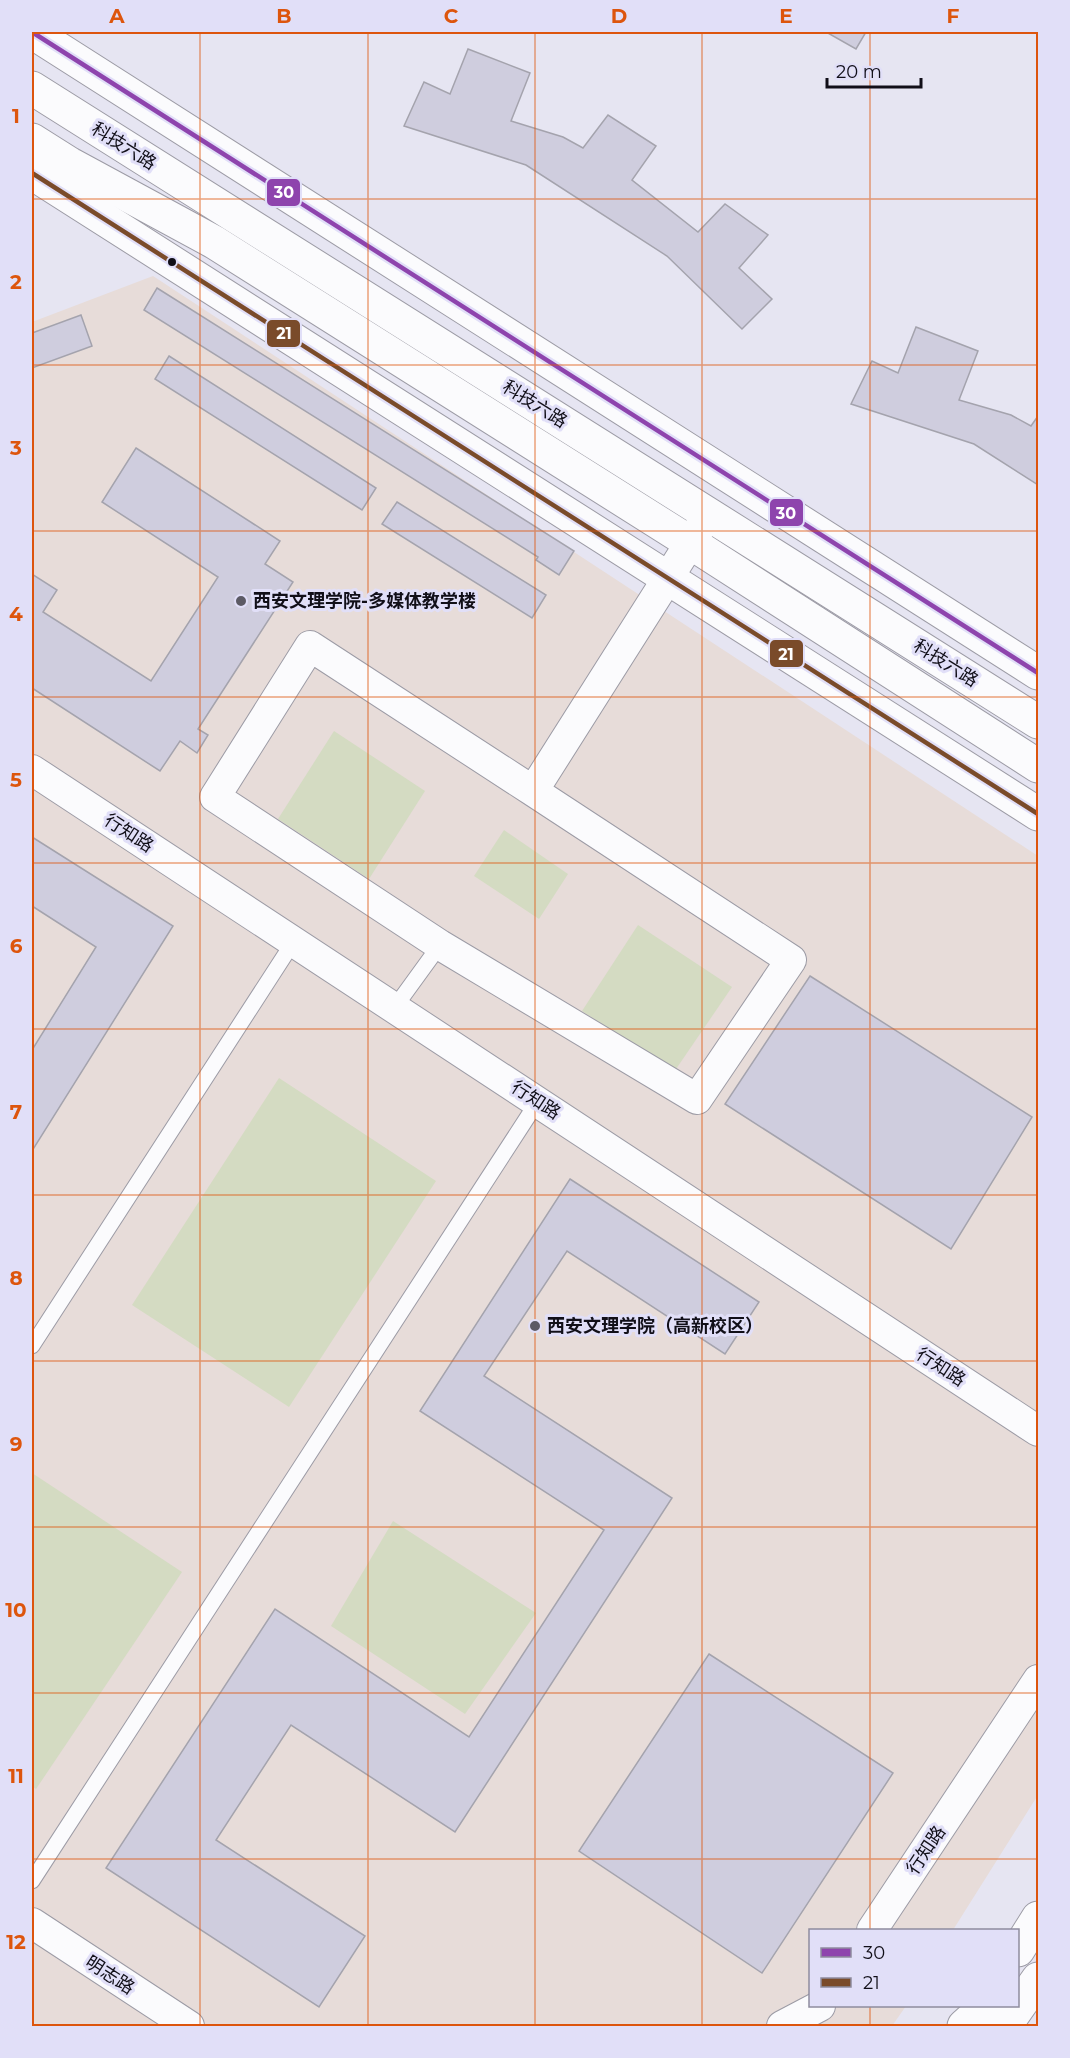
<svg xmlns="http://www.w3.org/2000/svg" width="1070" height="2058" font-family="Montserrat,'Noto Sans SC',sans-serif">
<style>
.education{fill:#e7dcd9}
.green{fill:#d4dbc2}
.building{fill:#cfcdde;stroke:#a4a3ad;stroke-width:1.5}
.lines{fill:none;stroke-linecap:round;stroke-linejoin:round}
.service-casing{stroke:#9c9ba5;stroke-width:17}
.minor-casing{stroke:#9c9ba5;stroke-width:32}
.tertiary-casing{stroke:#9c9ba5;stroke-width:35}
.secondary-casing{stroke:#9c9ba5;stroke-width:35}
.service{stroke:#fbfbfd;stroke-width:15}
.minor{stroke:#fbfbfd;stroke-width:30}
.tertiary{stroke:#fbfbfd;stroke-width:33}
.secondary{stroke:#fbfbfd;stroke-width:33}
.bus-1-casing{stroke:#e1dff8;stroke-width:9}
.bus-2-casing{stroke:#e1dff8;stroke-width:9}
.bus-1{stroke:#8e44ad;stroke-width:4.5}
.bus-2{stroke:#7a4b2a;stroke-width:4.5}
.grid{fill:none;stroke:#dd550d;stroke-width:1.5;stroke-opacity:0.55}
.bus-dot{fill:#110f18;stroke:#e1dff8;stroke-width:2}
.poi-dot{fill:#5c5a64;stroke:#e1dff8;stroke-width:2}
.labels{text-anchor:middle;stroke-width:6;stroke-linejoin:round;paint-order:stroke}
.street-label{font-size:18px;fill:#110f18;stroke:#e1dff8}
.poi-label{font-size:18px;font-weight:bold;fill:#110f18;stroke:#e1dff8;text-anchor:start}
.line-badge{stroke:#e1dff8;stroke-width:2}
.badge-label{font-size:16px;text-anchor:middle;font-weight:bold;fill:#fff}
.neatline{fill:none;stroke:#dd550d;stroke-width:2}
.grid-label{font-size:20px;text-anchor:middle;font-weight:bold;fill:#dd550d}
</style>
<rect width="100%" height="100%" fill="#e6e5f2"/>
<polygon class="education" points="153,276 1038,856 1038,1795 953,1930 810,1930 810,2006 906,2006 892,2026 32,2026 32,322"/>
<g class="green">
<polygon points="334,731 425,791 369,879 278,819"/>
<polygon points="504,830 568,874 539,919 474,876"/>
<polygon points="638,925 732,987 674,1072 582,1011"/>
<polygon points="279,1078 436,1181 289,1407 132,1305"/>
<polygon points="32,1473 182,1572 36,1789 32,1786"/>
<polygon points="393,1521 536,1613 465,1714 331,1626"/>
</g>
<g class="building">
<polygon points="826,32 866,32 856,49"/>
<polygon points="468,49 530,73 511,121 563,137 583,148 608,115 656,146 632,180 698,232 725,204 768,235 739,268 772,299 742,329 667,256 526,165 404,126 424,82 450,94"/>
<polygon points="157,288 574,551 559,575 536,560 538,557 144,310"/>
<polygon points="81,315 92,346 32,368 32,333"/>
<polygon points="916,327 978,351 959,400 1011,415 1031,426 1038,416 1038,485 974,444 851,404 872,361 898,373"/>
<polygon points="169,356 376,488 362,510 155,379"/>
<polygon points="136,448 280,541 265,564 293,582 198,729 208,735 197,753 180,741 160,771 32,688 32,574 57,590 43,612 151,681 218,577 102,502"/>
<polygon points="397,502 546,595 532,618 382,524"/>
<polygon points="32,837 173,926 32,1151 32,1050 96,947 32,906"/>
<polygon points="810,976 1032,1117 951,1249 725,1104"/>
<polygon points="570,1179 759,1302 725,1354 567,1251 484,1376 672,1498 455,1832 291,1725 216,1840 365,1936 319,2007 106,1868 275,1609 469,1737 604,1530 420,1411"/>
<polygon points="709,1654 893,1773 762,1973 579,1851"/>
</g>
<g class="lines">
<g class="service-casing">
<g id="service">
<polyline points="395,1007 440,945"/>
<polyline points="32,1346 294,941"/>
<polyline points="32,1881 538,1101"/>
</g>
</g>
<g class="minor-casing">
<g id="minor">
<polyline points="32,770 1038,1431"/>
<polyline points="533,791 791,960 697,1099 440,945 215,797 310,646 533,791 704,521"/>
<polyline points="32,1923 189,2026"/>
<polyline points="872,1930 1038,1680"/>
<polyline points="782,2026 820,2006"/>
</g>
</g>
<g class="tertiary-casing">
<g id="tertiary">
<polyline points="1018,1950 1038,1918"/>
<polyline points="964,2026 974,2017 982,2006"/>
<polyline points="1005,2026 1038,1979"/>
</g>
</g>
<g class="secondary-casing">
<g id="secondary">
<polyline points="32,32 1038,673"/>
<polyline points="32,88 1038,722"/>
<polyline points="32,140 70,164 214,242 691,543 1038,766"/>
<polyline points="32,173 1038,814"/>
</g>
</g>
<use href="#service" class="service"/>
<use href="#minor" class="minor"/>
<use href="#tertiary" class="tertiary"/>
<use href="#secondary" class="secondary"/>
<g class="bus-1-casing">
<polyline id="bus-1" points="32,32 1038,673"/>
</g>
<g class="bus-2-casing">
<polyline id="bus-2" points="32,173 1038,814"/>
</g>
<use href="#bus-1" class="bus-1"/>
<use href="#bus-2" class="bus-2"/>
</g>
<path class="grid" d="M200 32V2026M368 32V2026M535 32V2026M702 32V2026M870 32V1930M32 199H1038M32 365H1038M32 531H1038M32 697H1038M32 863H1038M32 1029H1038M32 1195H1038M32 1361H1038M32 1527H1038M32 1693H1038M32 1859H1038M870 2006V2026"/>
<circle class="bus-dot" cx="172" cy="262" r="5"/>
<g class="poi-dot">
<circle cx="241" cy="601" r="6"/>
<circle cx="535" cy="1326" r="6"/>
</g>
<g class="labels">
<g class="street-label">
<text transform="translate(124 146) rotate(32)" y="6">科技六路</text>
<text transform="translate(535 404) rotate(32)" y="6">科技六路</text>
<text transform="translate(946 663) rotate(32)" y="6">科技六路</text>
<text transform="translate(129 833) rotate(33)" y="6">行知路</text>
<text transform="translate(536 1100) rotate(33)" y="6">行知路</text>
<text transform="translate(941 1367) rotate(33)" y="6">行知路</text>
<text transform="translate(926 1850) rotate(-56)" y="6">行知路</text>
<text transform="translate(110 1975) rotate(33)" y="6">明志路</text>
</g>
<g class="poi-label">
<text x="253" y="607">西安文理学院-多媒体教学楼</text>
<text x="547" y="1332">西安文理学院（高新校区）</text>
</g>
</g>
<g class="line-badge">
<rect x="266" y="178" width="35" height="29" rx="6" fill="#8e44ad"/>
<rect x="266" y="319" width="35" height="29" rx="6" fill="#7a4b2a"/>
<rect x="769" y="498" width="35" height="29" rx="6" fill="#8e44ad"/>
<rect x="769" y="639" width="35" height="29" rx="6" fill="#7a4b2a"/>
</g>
<g class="badge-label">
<text x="284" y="198">30</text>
<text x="284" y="339">21</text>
<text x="786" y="519">30</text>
<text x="786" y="660">21</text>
</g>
<rect width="1070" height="2058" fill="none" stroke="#e1dff8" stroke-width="66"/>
<rect x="809" y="1929" width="210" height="78" fill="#e1dff8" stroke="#8e8c9e" stroke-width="1.5"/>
<rect x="821" y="1948" width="30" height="9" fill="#8e44ad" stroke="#8e8c9e" stroke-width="1.5"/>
<text x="863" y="1959" font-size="18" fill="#110f18">30</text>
<rect x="821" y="1978" width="30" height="9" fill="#7a4b2a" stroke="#8e8c9e" stroke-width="1.5"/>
<text x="863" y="1989" font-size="18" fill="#110f18">21</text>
<path d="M827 78v9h94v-9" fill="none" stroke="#110f18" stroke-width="3"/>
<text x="836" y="78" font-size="18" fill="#110f18" stroke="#e1dff8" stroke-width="4.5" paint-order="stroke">20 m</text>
<rect x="33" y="33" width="1004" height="1992" class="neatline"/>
<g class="grid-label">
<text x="117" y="23">A</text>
<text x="284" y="23">B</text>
<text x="451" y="23">C</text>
<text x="619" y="23">D</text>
<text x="786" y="23">E</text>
<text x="953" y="23">F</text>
<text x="16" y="123">1</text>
<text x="16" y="289">2</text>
<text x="16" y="455">3</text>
<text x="16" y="621">4</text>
<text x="16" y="787">5</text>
<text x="16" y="953">6</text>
<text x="16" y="1119">7</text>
<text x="16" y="1285">8</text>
<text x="16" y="1451">9</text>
<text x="16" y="1617">10</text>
<text x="16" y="1783">11</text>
<text x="16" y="1949">12</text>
</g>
</svg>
